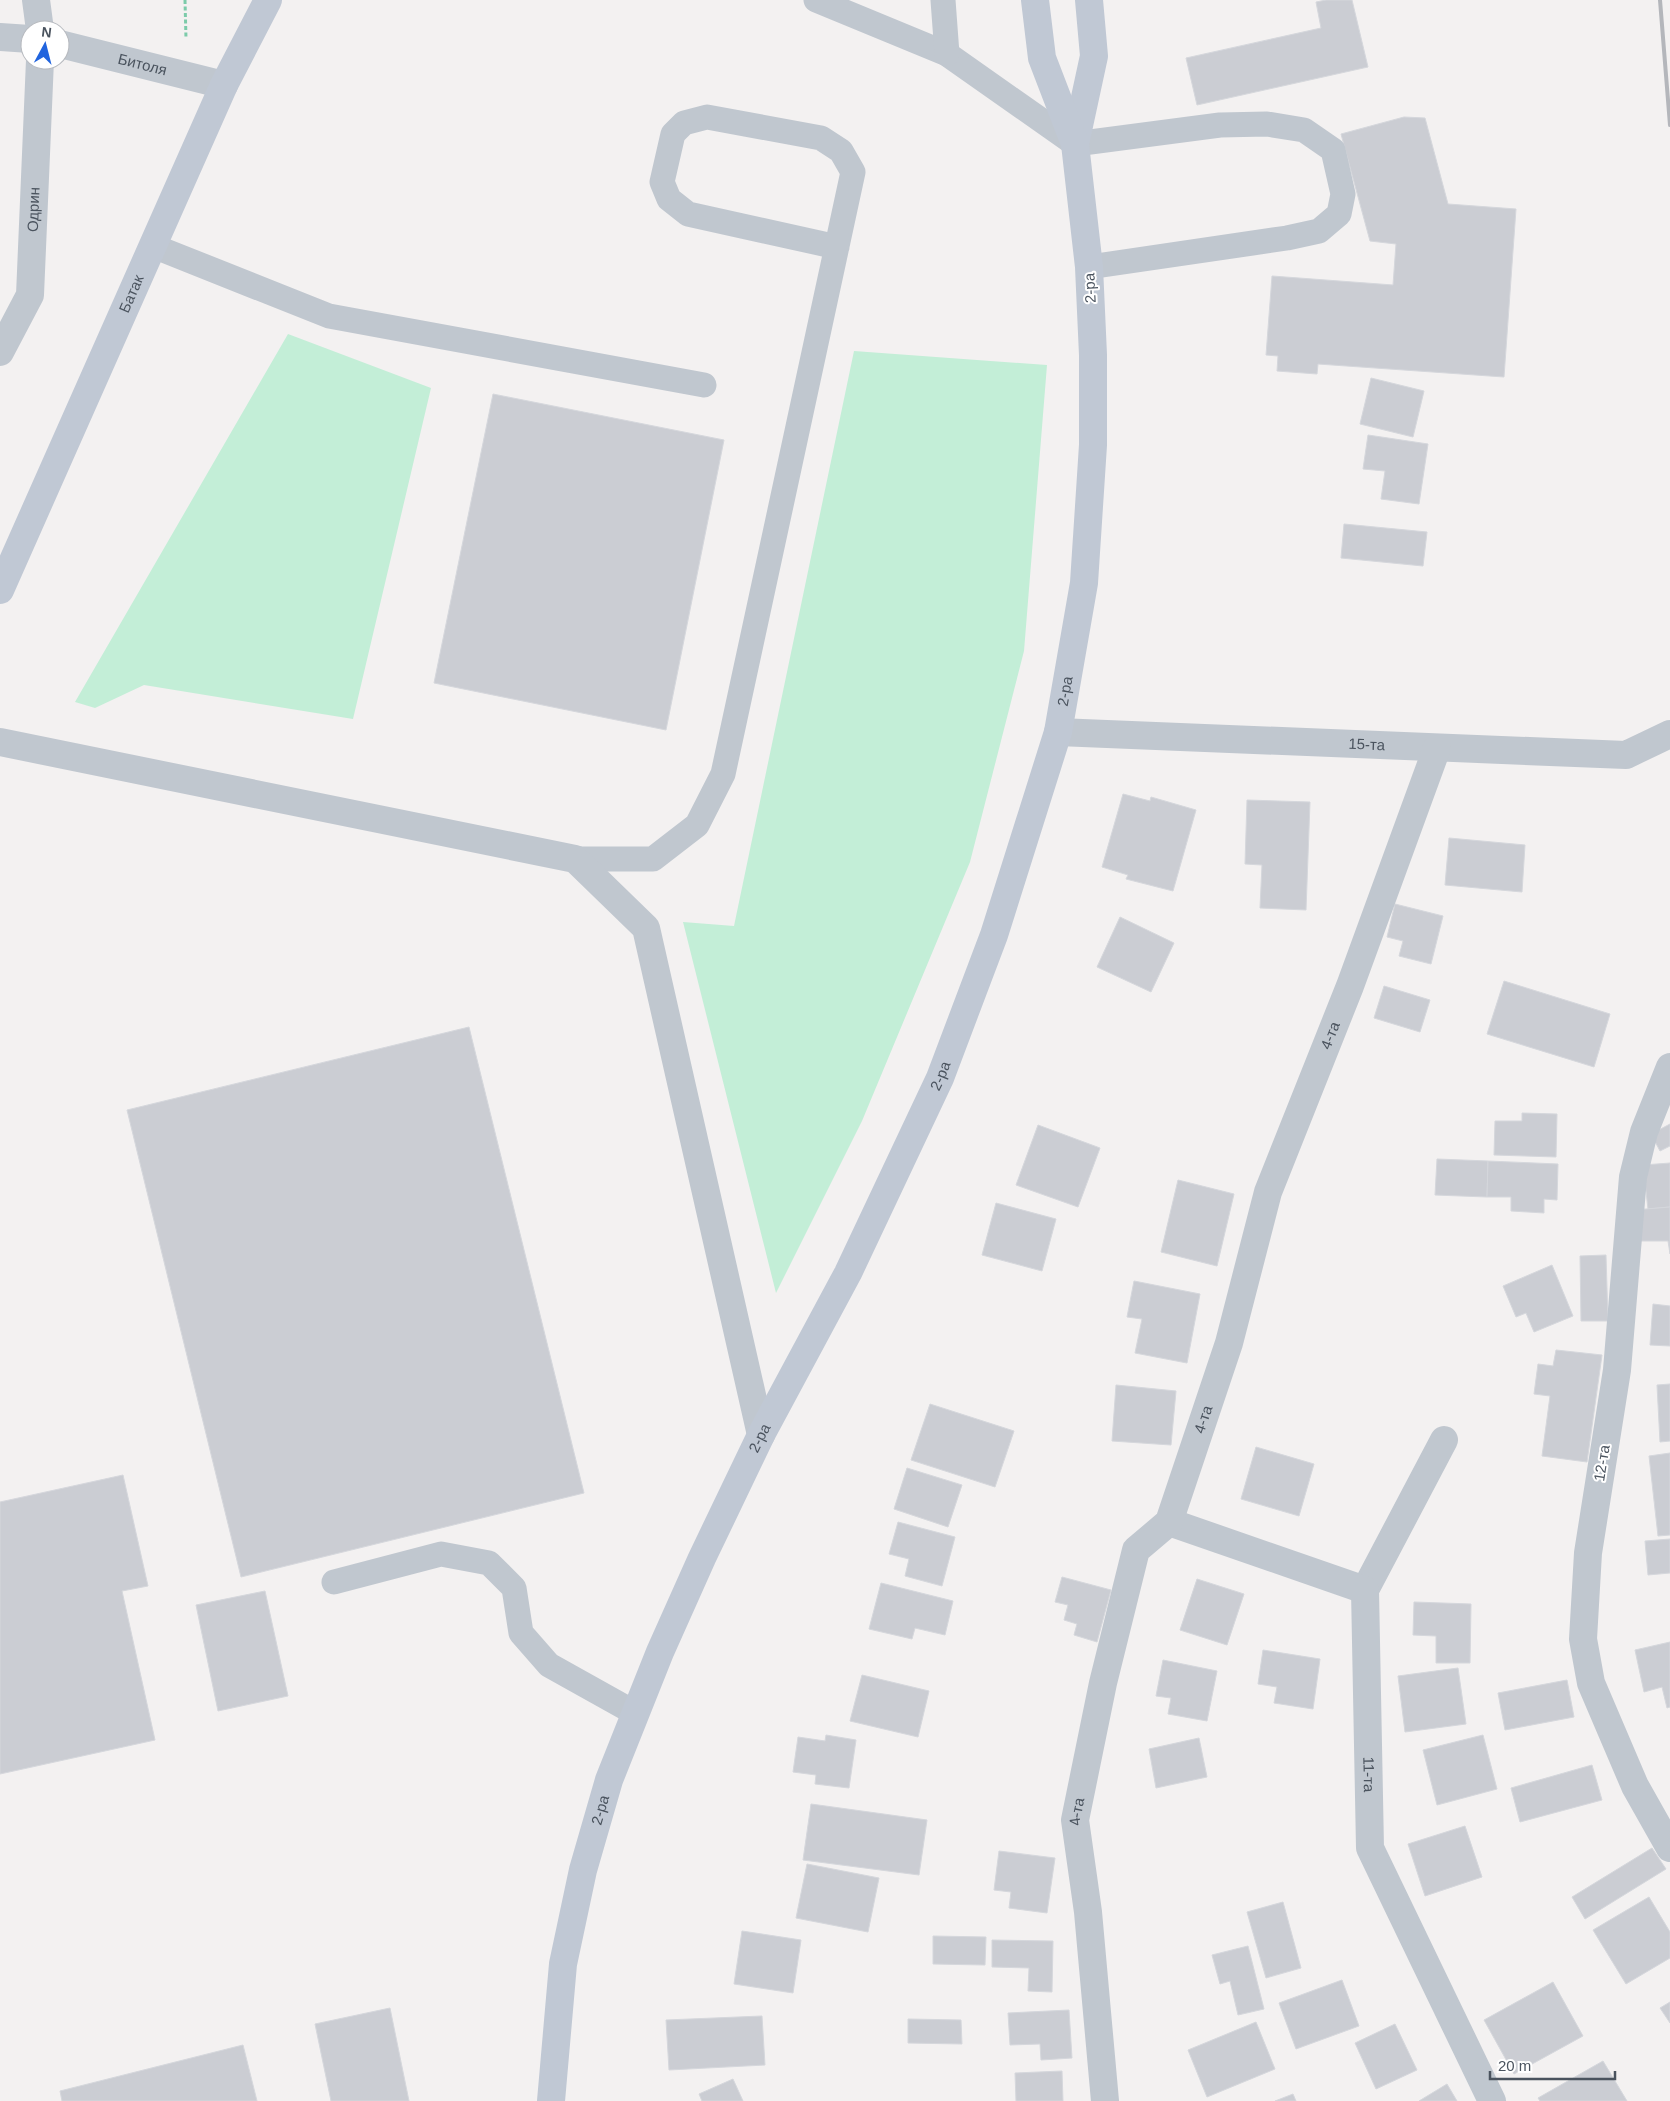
<svg xmlns="http://www.w3.org/2000/svg" width="1670" height="2101" font-family="Helvetica,sans-serif">
<style>
.green{fill:#c3eed7}
.building{fill:#cbcdd3;stroke:#d5d7dc}
.lines{fill:none;stroke-linecap:round;stroke-linejoin:round}
.path{stroke:#7ccbaa;stroke-width:3;stroke-dasharray:4 2.5;stroke-linecap:butt}
.lane{stroke:#c0c7cf;stroke-width:25}
.street{stroke:#c0c7cf;stroke-width:28}
.secondary{stroke:#c0c8d4;stroke-width:28}
.rail{stroke:#b4b6bb;stroke-width:4}
.labels{text-anchor:middle;stroke-width:4;stroke-linejoin:round;paint-order:stroke}
.street-label{font-size:15px;fill:#4a535e;stroke:#fff}
</style>
<rect width="100%" height="100%" fill="#f3f1f1"/>
<g class="green">
<polygon points="288,334 431,388 353,719 144,685 95,708 75,702"/>
<polygon points="854,351 1047,365 1024,651 970,862 862,1121 776,1293 683,922 734,926"/>
</g>
<g class="building">
<polygon points="1326,0 1352,0 1368,67 1197,105 1186,58 1321,28 1316,2"/>
<polygon points="1404,117 1425,118 1448,204 1516,209 1504,377 1318,364 1317,374 1277,371 1278,356 1266,355 1272,276 1393,285 1396,244 1370,241 1341,134"/>
<polygon points="1371,378 1424,391 1413,437 1360,424"/>
<polygon points="493,394 724,440 666,730 434,683"/>
<polygon points="1368,435 1428,444 1419,504 1381,499 1385,471 1363,469"/>
<polygon points="1344,524 1427,532 1423,566 1341,558"/>
<polygon points="1123,794 1150,801 1151,797 1196,810 1173,891 1126,879 1128,875 1102,867"/>
<polygon points="1247,800 1310,802 1306,910 1260,908 1262,865 1245,864"/>
<polygon points="1449,838 1525,845 1522,892 1445,885"/>
<polygon points="1395,904 1443,916 1431,964 1399,956 1403,941 1387,937"/>
<polygon points="1120,917 1174,943 1151,992 1097,967"/>
<polygon points="1504,981 1610,1014 1594,1067 1487,1034"/>
<polygon points="1384,986 1430,1000 1420,1032 1374,1018"/>
<polygon points="469,1027 584,1493 241,1577 127,1110"/>
<polygon points="1522,1113 1557,1114 1556,1157 1494,1155 1495,1121 1522,1121"/>
<polygon points="1670,1124 1670,1146 1660,1151 1651,1134"/>
<polygon points="1038,1125 1100,1148 1078,1207 1016,1185"/>
<polygon points="1437,1159 1488,1161 1487,1197 1435,1195"/>
<polygon points="1488,1161 1558,1164 1557,1200 1544,1199 1544,1213 1511,1211 1511,1197 1487,1197"/>
<polygon points="1670,1163 1670,1207 1648,1209 1643,1165"/>
<polygon points="1178,1180 1234,1194 1217,1266 1161,1252"/>
<polygon points="996,1203 1056,1219 1042,1271 982,1255"/>
<polygon points="1670,1207 1670,1254 1668,1241 1634,1241 1634,1210"/>
<polygon points="1606,1255 1608,1321 1581,1321 1580,1256"/>
<polygon points="1552,1265 1573,1316 1534,1332 1526,1313 1516,1317 1503,1286"/>
<polygon points="1134,1281 1200,1294 1187,1363 1135,1353 1142,1319 1127,1317"/>
<polygon points="1653,1304 1670,1306 1670,1346 1650,1345"/>
<polygon points="1556,1350 1602,1355 1587,1462 1542,1456 1550,1396 1534,1394 1538,1364 1553,1366"/>
<polygon points="1670,1384 1670,1441 1660,1442 1657,1385"/>
<polygon points="1116,1385 1176,1391 1171,1445 1112,1441"/>
<polygon points="930,1404 1014,1431 995,1487 911,1460"/>
<polygon points="1256,1447 1314,1464 1299,1516 1241,1499"/>
<polygon points="1670,1453 1670,1535 1658,1536 1649,1456"/>
<polygon points="907,1468 962,1485 948,1527 894,1509"/>
<polygon points="123,1475 148,1586 122,1591 155,1740 0,1774 0,1502"/>
<polygon points="898,1522 955,1537 942,1586 905,1576 909,1559 889,1554"/>
<polygon points="1670,1539 1670,1573 1648,1575 1645,1541"/>
<polygon points="1062,1577 1111,1590 1097,1642 1074,1635 1077,1624 1064,1620 1068,1605 1055,1602"/>
<polygon points="1197,1579 1244,1594 1227,1645 1180,1630"/>
<polygon points="881,1583 953,1601 945,1635 915,1628 912,1639 869,1629"/>
<polygon points="265,1591 288,1696 218,1711 196,1605"/>
<polygon points="1414,1602 1471,1604 1470,1663 1436,1663 1436,1636 1413,1635"/>
<polygon points="1670,1642 1670,1707 1667,1708 1662,1687 1644,1692 1635,1650"/>
<polygon points="1263,1650 1320,1659 1313,1709 1274,1703 1277,1687 1258,1684"/>
<polygon points="1163,1660 1217,1671 1207,1721 1168,1714 1171,1698 1156,1696"/>
<polygon points="1458,1668 1466,1724 1405,1732 1398,1676"/>
<polygon points="862,1675 929,1691 918,1737 850,1721"/>
<polygon points="1567,1680 1574,1717 1505,1730 1498,1693"/>
<polygon points="826,1735 856,1740 849,1788 815,1784 816,1775 793,1772 798,1737 825,1741"/>
<polygon points="1483,1735 1497,1789 1437,1805 1423,1750"/>
<polygon points="1199,1738 1207,1777 1156,1788 1149,1749"/>
<polygon points="1592,1765 1602,1800 1520,1822 1511,1788"/>
<polygon points="811,1804 927,1820 919,1875 803,1860"/>
<polygon points="1465,1826 1482,1877 1425,1896 1408,1844"/>
<polygon points="1652,1848 1666,1869 1585,1919 1572,1897"/>
<polygon points="999,1851 1055,1858 1047,1913 1009,1908 1011,1892 994,1890"/>
<polygon points="807,1864 879,1878 868,1932 796,1918"/>
<polygon points="1649,1897 1670,1932 1670,1958 1626,1984 1593,1930"/>
<polygon points="1283,1902 1301,1968 1266,1978 1247,1912"/>
<polygon points="742,1931 801,1940 793,1993 734,1984"/>
<polygon points="933,1936 986,1937 985,1965 933,1964"/>
<polygon points="992,1940 1053,1941 1052,1992 1028,1991 1029,1968 992,1967"/>
<polygon points="1248,1946 1264,2009 1238,2015 1230,1981 1220,1984 1212,1955"/>
<polygon points="1342,1980 1359,2026 1296,2049 1279,2003"/>
<polygon points="1553,1982 1583,2036 1514,2074 1484,2020"/>
<polygon points="1670,2002 1670,2023 1660,2008"/>
<polygon points="390,2008 409,2101 331,2101 315,2024"/>
<polygon points="1069,2010 1072,2058 1041,2060 1040,2044 1010,2045 1008,2013"/>
<polygon points="762,2016 765,2065 669,2070 666,2020"/>
<polygon points="908,2019 961,2020 962,2044 908,2043"/>
<polygon points="1256,2022 1275,2069 1207,2097 1188,2050"/>
<polygon points="1395,2024 1417,2070 1376,2089 1355,2043"/>
<polygon points="243,2045 257,2101 62,2101 60,2091"/>
<polygon points="1603,2061 1627,2101 1540,2101 1538,2098"/>
<polygon points="1062,2071 1063,2101 1016,2101 1015,2073"/>
<polygon points="733,2079 743,2101 702,2101 699,2094"/>
<polygon points="1447,2084 1457,2101 1419,2101"/>
<polygon points="1293,2094 1296,2101 1275,2101"/>
</g>
<g class="lines">
<polyline class="path" points="185,0 186,39"/>
<g class="lane">
<polyline points="816,0 947,54 1075,144 1220,125 1267,124 1304,130 1333,150 1343,194 1339,214 1319,231 1287,238 1089,267"/>
<polyline points="943,0 947,54"/>
<polyline points="153,246 329,316 704,385"/>
<polyline points="575,859 653,859 697,825 723,774 853,172 841,151 821,138 707,117 684,123 673,134 662,182 669,199 688,214 837,247"/>
<polyline points="334,1582 441,1554 489,1563 514,1588 521,1633 549,1665 635,1713"/>
</g>
<g class="street">
<polyline points="36,0 40,30"/>
<polyline points="0,37 30,39"/>
<path id="s1" d="M60 44 224 85"/>
<path id="s2" d="M0 352 30 295 40 60"/>
<path id="s3" d="M1058 732 1626 755 1670 734"/>
<polyline points="0,742 575,859 646,928 761,1435"/>
<polyline points="1670,1067 1644,1132 1633,1177 1617,1370 1588,1553 1583,1639 1591,1683 1635,1786 1670,1848"/>
<path id="s4" d="M1444 1440 1365 1590 1370 1848 1492 2101"/>
<polyline points="1169,1522 1365,1590"/>
<path id="s5" d="M1105 2101 1088 1912 1075 1820 1103 1683 1136 1550 1169 1522 1229 1343 1268 1192 1350 986 1437 748"/>
</g>
<g class="secondary">
<polyline points="1075,144 1094,56 1089,0"/>
<path id="s6" d="M0 590 224 85 268 0"/>
<path id="s7" d="M551 2101 563 1964 583 1870 609 1780 660 1652 702 1558 761 1435 848 1273 940 1078 994 935 1058 732 1084 583 1093 445V355L1089 267 1075 144 1042 58 1035 0"/>
</g>
<polyline class="rail" points="1660,0 1670,125"/>
</g>
<g class="labels">
<g class="street-label">
<text dy="5" stroke="none"><textPath href="#s1" startOffset="85">Битоля</textPath></text>
<text dy="5" stroke="none"><textPath href="#s2" startOffset="150">Одрин</textPath></text>
<text transform="translate(1090 288) rotate(-93)" y="5">2-ра</text>
<text dy="5" stroke="none"><textPath href="#s6" startOffset="324">Батак</textPath></text>
<text dy="5" stroke="none"><textPath href="#s7" startOffset="1511">2-ра</textPath></text>
<text dy="5" stroke="none"><textPath href="#s3" startOffset="309">15-та</textPath></text>
<text dy="5" stroke="none"><textPath href="#s5" startOffset="1116">4-та</textPath></text>
<text dy="5" stroke="none"><textPath href="#s7" startOffset="1106">2-ра</textPath></text>
<text dy="5" stroke="none"><textPath href="#s5" startOffset="711">4-та</textPath></text>
<text dy="5" stroke="none"><textPath href="#s7" startOffset="701">2-ра</textPath></text>
<text transform="translate(1602 1463) rotate(-81)" y="5">12-та</text>
<text dy="5" stroke="none"><textPath href="#s4" startOffset="354">11-та</textPath></text>
<text dy="5" stroke="none"><textPath href="#s7" startOffset="296">2-ра</textPath></text>
<text dy="5" stroke="none"><textPath href="#s5" startOffset="291">4-та</textPath></text>
</g>
</g>
<g transform="translate(45 45) rotate(7)"><circle r="24" fill="#ffffff" stroke="#b7babf"/>
<path d="M0-4L9 19L0 12L-9 19Z" fill="#2164de"/>
<text y="-8" font-size="14" font-weight="bold" text-anchor="middle" fill="#4a535e">N</text>
</g>
<path d="M1490 2071v8h125v-8" fill="none" stroke="#4a535e" stroke-width="2.5"/>
<text x="1498" y="2071" font-size="15" fill="#4a535e" stroke="#ffffff" stroke-width="4" paint-order="stroke">20 m</text>
</svg>
